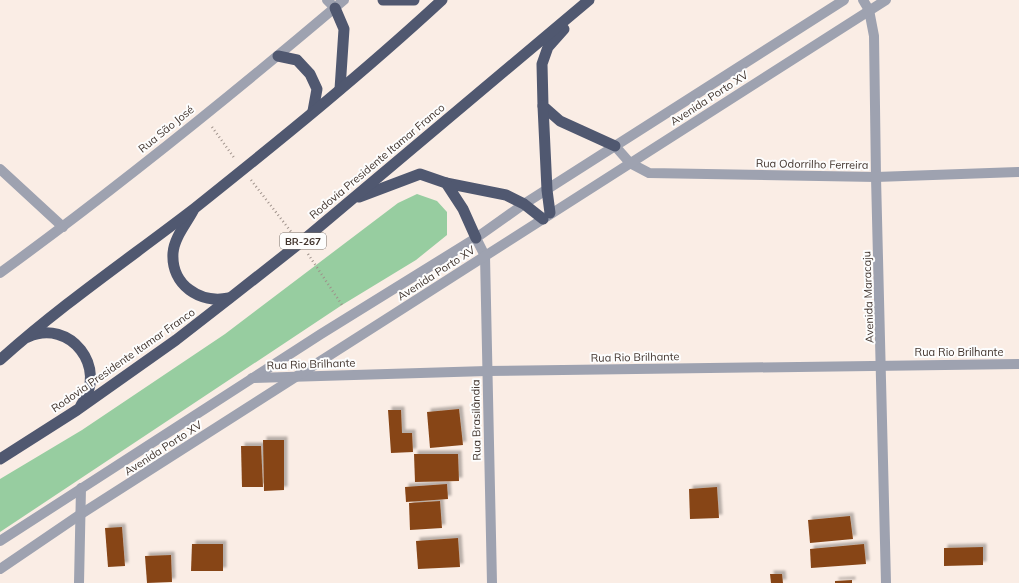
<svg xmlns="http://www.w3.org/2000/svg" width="1019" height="583" font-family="Mulish,sans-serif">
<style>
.green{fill:#97cda0}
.building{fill:#874516;filter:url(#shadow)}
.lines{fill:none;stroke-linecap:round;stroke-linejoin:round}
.path{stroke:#9e918a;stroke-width:2.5;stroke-dasharray:1 3;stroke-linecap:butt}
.minor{stroke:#9ea2b0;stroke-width:10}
.tertiary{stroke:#9ea2b0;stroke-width:10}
.trunk{stroke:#505870;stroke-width:11}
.labels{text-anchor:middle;stroke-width:4;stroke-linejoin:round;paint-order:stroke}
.shield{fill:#fdfdfd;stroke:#79706b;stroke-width:1}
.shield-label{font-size:10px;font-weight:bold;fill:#41342d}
.street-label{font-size:11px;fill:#41342d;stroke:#fdfdfd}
</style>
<defs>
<filter id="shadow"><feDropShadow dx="3.5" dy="-3.5" stdDeviation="1" flood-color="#0004"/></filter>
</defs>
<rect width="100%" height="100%" fill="#faede5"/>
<polygon class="green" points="417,194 437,201 447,212 447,235 416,260 342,305 0,532 0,479 82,430 225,334 398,203"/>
<g class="building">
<polygon points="459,409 463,445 430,448 427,412"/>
<polygon points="388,410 401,410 402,433 412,433 413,452 391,453"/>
<polygon points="263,440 284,440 284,490 264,491"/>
<polygon points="241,446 261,446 263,487 242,487"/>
<polygon points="414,454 458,454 459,481 415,482"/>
<polygon points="447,484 448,499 406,502 405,487"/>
<polygon points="717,487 719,518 690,519 689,489"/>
<polygon points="440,501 442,528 410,530 409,503"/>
<polygon points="850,516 853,539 810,543 808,520"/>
<polygon points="122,527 125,566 108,567 105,528"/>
<polygon points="458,538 460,567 418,569 416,541"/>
<polygon points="192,544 223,544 223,571 191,571"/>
<polygon points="864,544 866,564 811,568 810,549"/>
<polygon points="983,547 983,565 944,566 944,548"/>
<polygon points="171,555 172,582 147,583 145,556"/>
<polygon points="770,574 782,574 783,583 771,583"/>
<polygon points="852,580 852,583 835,583 835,581"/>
</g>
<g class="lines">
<g class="path">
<polyline points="212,127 235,159"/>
<polyline points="251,180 292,233"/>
<polyline points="308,254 342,305"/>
</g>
<g class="minor">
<polyline points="327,0 335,8"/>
<polyline points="863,0 869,10 874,36 876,177 886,583"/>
<polyline points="615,146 630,163 649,173 876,177 1019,172"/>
<polyline points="0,169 63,227"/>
<polyline points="476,238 485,256 492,583"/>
<path d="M0 273C118 187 233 94 344 0"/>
<polyline points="252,378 487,371 1019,364"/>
<polyline points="79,583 81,488"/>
</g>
<g class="tertiary">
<polyline points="0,541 321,334 476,238 524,204 844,0"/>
<polyline points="0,569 81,514 886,0"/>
</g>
<g class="trunk">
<polyline points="383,0 414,0"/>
<polyline points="335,8 344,29 340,89"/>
<polyline points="564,29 548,47 542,64 543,106 560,121 615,146"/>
<polyline points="278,56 297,60 310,74 317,89 313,111"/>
<polyline points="543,106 547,190 550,213"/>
<polyline points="446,183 506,195 524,204 543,219"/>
<polyline points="359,197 420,174 446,183 463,209 476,238"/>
<path d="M193 211C186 224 174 238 173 253 171 285 200 304 229 298"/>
<path d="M28 337C70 318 109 368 81 405"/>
<path d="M0 360C61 305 130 258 195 208 279 141 363 73 442 0"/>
<polyline points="0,459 77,410 176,340 230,298 300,243 589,0"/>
</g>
</g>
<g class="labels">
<rect class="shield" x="280" y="233" width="46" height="16" rx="3"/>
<g class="shield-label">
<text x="303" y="245">BR-267</text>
</g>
<g class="street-label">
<text transform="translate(709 98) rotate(-33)" y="4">Avenida Porto XV</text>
<text transform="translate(166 129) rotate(-39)" y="4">Rua São José</text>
<text transform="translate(377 161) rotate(-40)" y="4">Rodovia Presidente Itamar Franco</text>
<text transform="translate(812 164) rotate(1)" y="4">Rua Odorrilho Ferreira</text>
<text transform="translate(436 273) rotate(-33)" y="4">Avenida Porto XV</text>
<text transform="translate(868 297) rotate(-92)" y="4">Avenida Maracaju</text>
<text x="959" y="356">Rua Rio Brilhante</text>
<text transform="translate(635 357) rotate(-1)" y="4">Rua Rio Brilhante</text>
<text transform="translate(123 360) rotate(-35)" y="4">Rodovia Presidente Itamar Franco</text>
<text transform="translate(311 364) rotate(-2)" y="4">Rua Rio Brilhante</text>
<text transform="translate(476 420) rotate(-91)" y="4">Rua Brasilândia</text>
<text transform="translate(163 448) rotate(-33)" y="4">Avenida Porto XV</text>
</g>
</g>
</svg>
